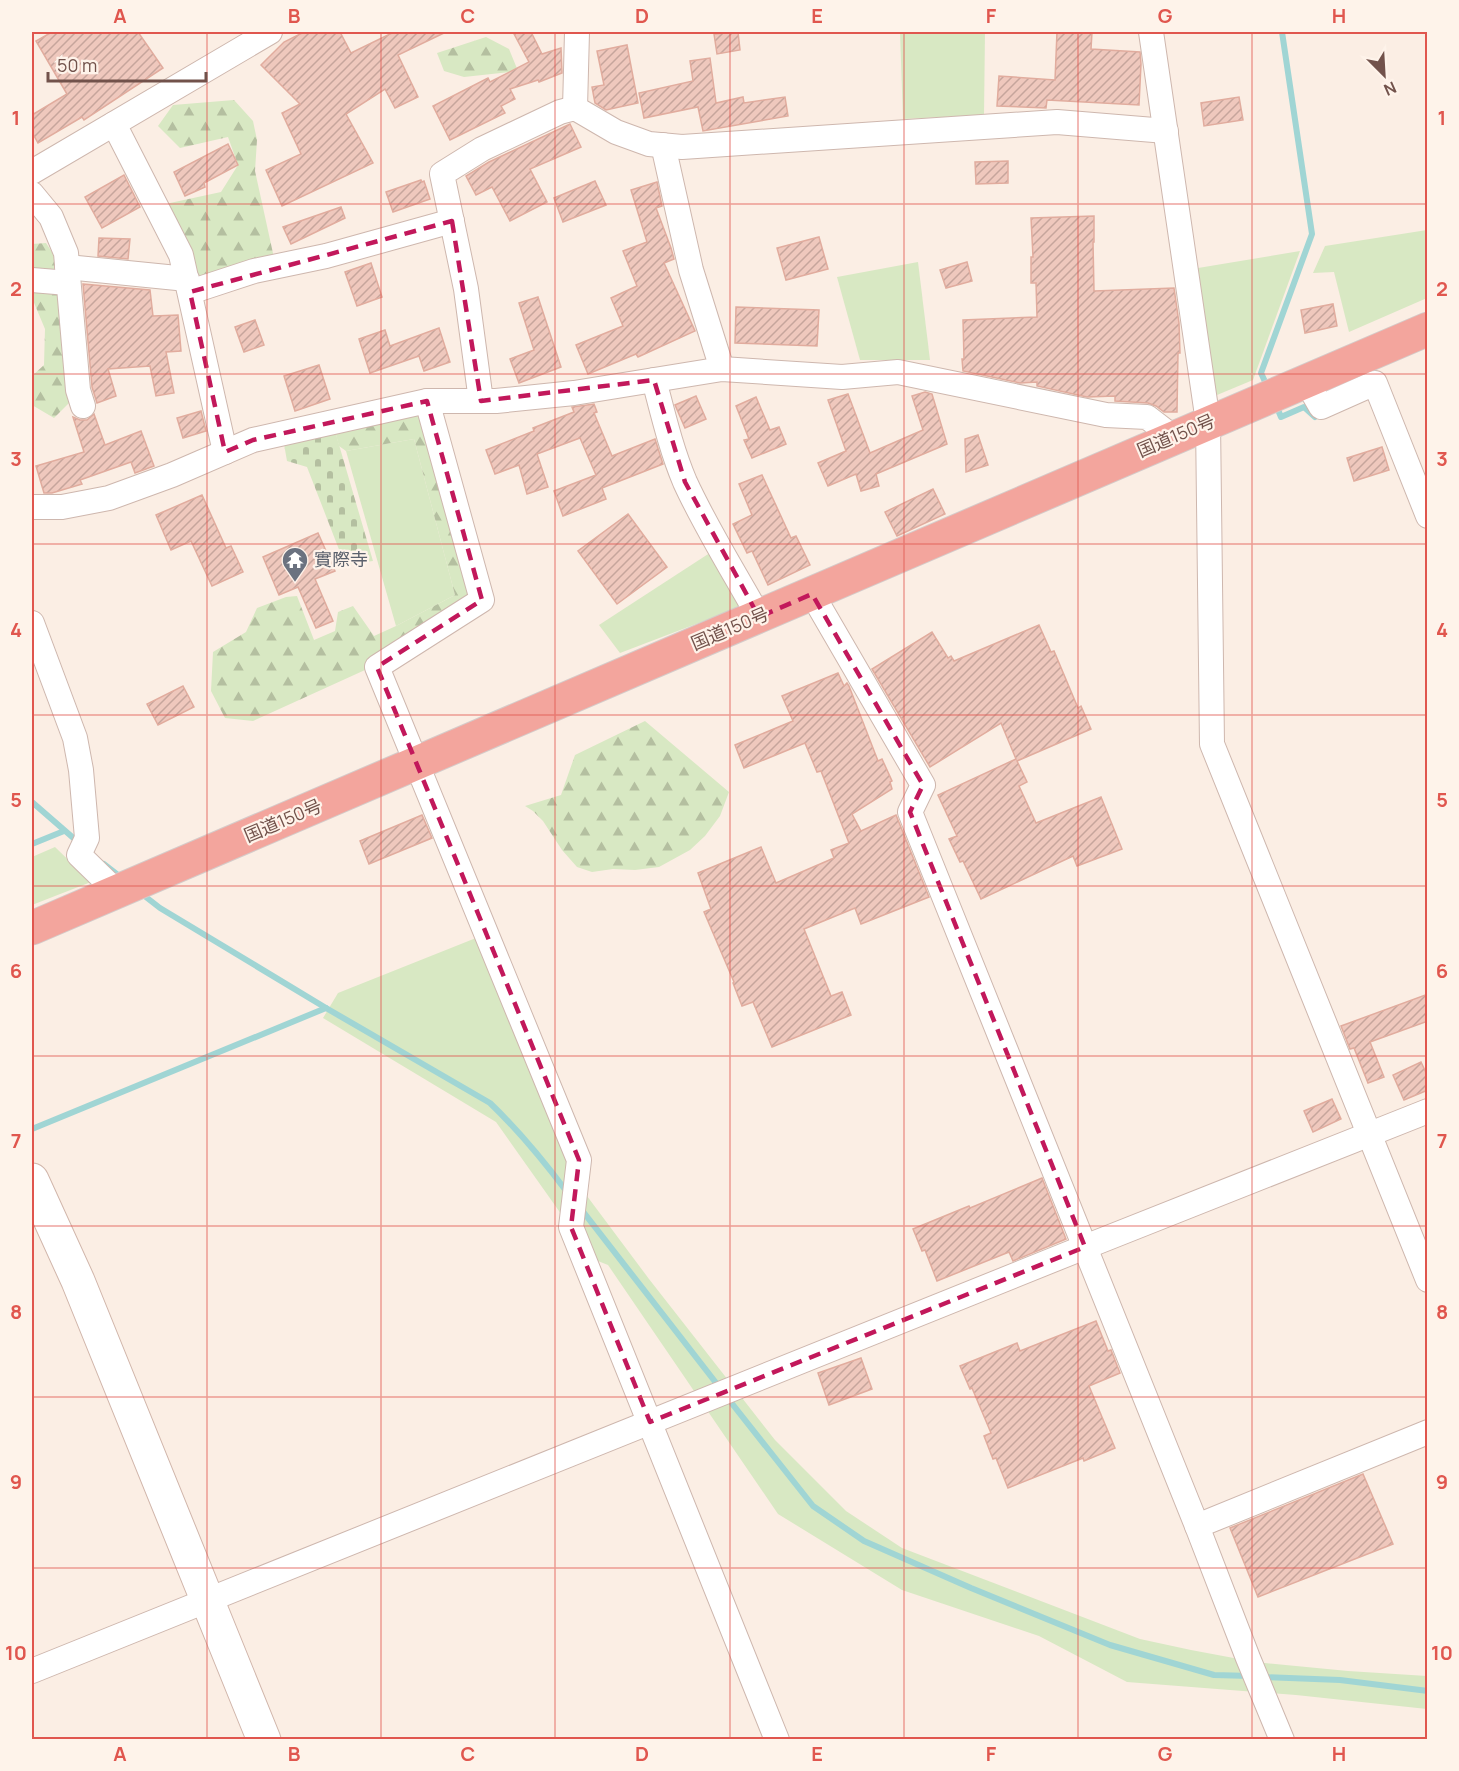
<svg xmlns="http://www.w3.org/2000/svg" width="1459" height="1771" font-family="Manrope,'Noto Sans JP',sans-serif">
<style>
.grass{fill:#d8e8c3}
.forest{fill:url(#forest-firs)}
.cemetery{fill:url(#cemetery-stones)}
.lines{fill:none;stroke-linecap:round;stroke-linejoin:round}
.stream{stroke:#a0d5d4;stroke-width:6}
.building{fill:url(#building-hatch);stroke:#e1ac9e;stroke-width:1.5}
.street-casing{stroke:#ceb7ae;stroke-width:26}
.secondary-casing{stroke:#d1b6ab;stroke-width:35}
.highway-casing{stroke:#d5cbc9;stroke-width:35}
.street{stroke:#fff;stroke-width:24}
.secondary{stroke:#fff;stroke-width:33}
.highway{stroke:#f3a59d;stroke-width:33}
.marked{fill:none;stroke:#c2185b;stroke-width:4.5;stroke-dasharray:12 8;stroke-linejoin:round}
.grid{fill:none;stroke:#e0564e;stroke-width:1.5;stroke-opacity:0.55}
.labels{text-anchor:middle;stroke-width:4.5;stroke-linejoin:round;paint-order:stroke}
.street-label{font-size:18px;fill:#72524b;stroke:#fef3ea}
.worship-label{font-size:18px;fill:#5b616d;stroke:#fef3ea;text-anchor:start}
.neatline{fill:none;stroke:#e0564e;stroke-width:2}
.grid-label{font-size:20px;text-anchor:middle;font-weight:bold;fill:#e0564e}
</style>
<defs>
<pattern id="forest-firs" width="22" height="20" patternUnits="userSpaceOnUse" patternTransform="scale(1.5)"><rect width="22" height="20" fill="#d8e8c3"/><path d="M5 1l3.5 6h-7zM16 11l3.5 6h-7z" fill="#b4bfa0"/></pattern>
<pattern id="cemetery-stones" width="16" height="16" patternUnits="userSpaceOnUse" patternTransform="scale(1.5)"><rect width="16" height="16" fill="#d8e8c3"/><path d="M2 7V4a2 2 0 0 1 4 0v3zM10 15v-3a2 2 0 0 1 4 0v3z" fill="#b4bfa0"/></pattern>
<pattern id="building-hatch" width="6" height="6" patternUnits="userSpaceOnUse" patternTransform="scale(1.5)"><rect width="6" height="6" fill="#efc8bd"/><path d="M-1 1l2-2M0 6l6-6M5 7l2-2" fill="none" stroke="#c6a59c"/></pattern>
</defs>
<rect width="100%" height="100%" fill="#fbeee4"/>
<g class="grass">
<polygon points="900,32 985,32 984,115 903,119"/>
<polygon points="1427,230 1427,298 1349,332 1334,272 1313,273 1325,246"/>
<polygon points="1300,251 1253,380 1205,400 1186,270"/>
<polygon points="918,262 930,360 860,360 837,277"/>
<polygon points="414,439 455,595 396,626 346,451"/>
<polygon points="719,547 751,603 620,653 599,625"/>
<polygon points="55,847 91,882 32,905 32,857"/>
<polygon points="486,934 584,1192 649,1279 775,1440 846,1511 902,1548 1140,1639 1191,1650 1255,1662 1348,1671 1427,1676 1427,1709 1296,1695 1127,1682 1039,1636 902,1590 778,1514 608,1265 593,1259 496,1122 323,1018 338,993"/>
</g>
<g class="forest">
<polygon points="486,37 509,49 518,71 464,77 444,71 437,53"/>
<polygon points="234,100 253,121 257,140 255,171 276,267 188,285 156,206 221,192 238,165 228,137 180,148 158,126 173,105"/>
<polygon points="46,243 68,276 70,402 54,418 32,405 32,376 44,365 45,329 32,298 32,244"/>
<polygon points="421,402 482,600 387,660 253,721 225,718 211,691 213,652 246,632 257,608 286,597 297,596 314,640 335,631 338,612 353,606 374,636 396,626 455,595 414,439 346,451 339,446 335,431"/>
<polygon points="645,721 729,792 720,816 705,836 690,850 659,867 635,870 613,869 592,872 577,867 562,850 543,821 533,811 525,806 561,795 575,755"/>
</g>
<polygon class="cemetery" points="335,431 373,561 345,565 307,467 287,461 284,444"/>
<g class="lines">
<g class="stream">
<polyline points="1268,388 1261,373 1312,234 1282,32"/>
<polyline points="1276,405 1281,417 1304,407 1315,417"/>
<polyline points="32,802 78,842"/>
<polyline points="32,844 64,831"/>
<polyline points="104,864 122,878"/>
<path d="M142 894 160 908 326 1008 490 1103C518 1130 543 1160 567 1192"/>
<polyline points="32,1129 326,1008"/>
<polyline points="581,1209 720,1388"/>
<polyline points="726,1396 813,1506 864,1541 971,1588 1110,1645 1214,1675 1251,1676"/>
<polyline points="1261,1677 1340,1680 1428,1691"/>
</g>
</g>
<g class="building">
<polygon points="52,32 138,32 163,68 84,120 82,117 38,143 32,132 32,115 67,94 36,41"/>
<polygon points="304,32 340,32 351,53 394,32 446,32 398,55 418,97 395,108 385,89 346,114 373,163 282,206 266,170 301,154 282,113 300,104 261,65 284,42"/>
<polygon points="513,32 531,32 542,54 561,48 562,73 539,82 538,80 510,89 515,99 501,106 505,113 450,140 433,106 488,78 490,82 529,62"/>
<polygon points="738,32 740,50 717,54 714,34"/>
<polygon points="1057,32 1092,32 1091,49 1140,52 1141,64 1139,105 1047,100 1046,108 997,106 999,76 1055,80"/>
<polygon points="627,45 638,103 606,110 595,103 592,87 604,85 597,51"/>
<polygon points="710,58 716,103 743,97 744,103 785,97 788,116 703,131 698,107 644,118 639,93 693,81 690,61"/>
<polygon points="1239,97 1243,120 1204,126 1201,103"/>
<polygon points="570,124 581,147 530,169 547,202 510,221 492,187 476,195 466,176 489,162"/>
<polygon points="228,144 238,165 204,183 205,187 185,196 174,172"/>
<polygon points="1008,161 1008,183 976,184 975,162"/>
<polygon points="124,175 140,207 102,228 85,197"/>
<polygon points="421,180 422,182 424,181 430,199 393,212 386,192"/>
<polygon points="595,181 606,205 563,222 554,198"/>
<polygon points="657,182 662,206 656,208 671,248 674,259 664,263 695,331 638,357 636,354 588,374 576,345 623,326 611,298 637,286 623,251 647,242 631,190"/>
<polygon points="341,207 345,218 291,244 283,227"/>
<polygon points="1094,216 1094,242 1093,242 1094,291 1174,288 1179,323 1180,353 1178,353 1177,412 1164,412 1156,406 1148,403 1115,401 1115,396 1087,397 1037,386 1037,382 1020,383 963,371 962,359 964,359 963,320 1037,317 1036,283 1031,283 1031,257 1033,257 1031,218"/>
<polygon points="819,237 828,269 786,280 777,248"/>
<polygon points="99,238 130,239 128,259 98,256"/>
<polygon points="967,262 972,281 946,288 940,270"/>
<polygon points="371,263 382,297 357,306 345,272"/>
<polygon points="83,284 150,290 153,316 178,315 181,351 166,352 174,393 156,396 150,366 108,369 116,396 97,403 92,387"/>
<polygon points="538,297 561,367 519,383 510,359 534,350 519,303"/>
<polygon points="1333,304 1337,326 1305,333 1301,310"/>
<polygon points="736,307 819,310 817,346 735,343"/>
<polygon points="255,320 264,345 244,352 235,327"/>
<polygon points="439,328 450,362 424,371 419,356 370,373 359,339 385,330 390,346"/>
<polygon points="319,365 330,399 295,411 284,376"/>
<polygon points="925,392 932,394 947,444 876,474 879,486 861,491 856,474 828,486 818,463 846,451 828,400 848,394 870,453 923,430 912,396"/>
<polygon points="696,396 706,419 685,428 675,405"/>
<polygon points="756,397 770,430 779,427 786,444 752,458 744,440 749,439 736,406"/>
<polygon points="594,404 597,412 594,413 612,456 655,439 663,464 602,488 606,499 563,516 554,491 596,475 580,438 537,454 548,487 527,494 519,465 495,474 486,450 534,431 533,428 574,412 572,407"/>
<polygon points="201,411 206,431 183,438 177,418"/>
<polygon points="94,414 105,445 141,431 154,466 135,473 131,462 80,480 82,484 52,493 44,493 36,466 84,452 73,417 80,420 87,420"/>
<polygon points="978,435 988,465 966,472 965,439"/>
<polygon points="1382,447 1389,470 1354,481 1347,458"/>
<polygon points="762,475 791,538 796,536 810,565 768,585 752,551 747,553 733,524 752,515 739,484"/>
<polygon points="933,489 945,514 897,536 885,512"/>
<polygon points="202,495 226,548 231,546 243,572 212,586 191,541 171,550 156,515"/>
<polygon points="628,514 667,567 617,604 578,551"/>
<polygon points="318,533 335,571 315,579 333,621 316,628 298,587 279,595 263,557"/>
<polygon points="1039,625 1051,652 1054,651 1078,708 1081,706 1091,729 1017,761 1027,782 1019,786 1036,823 1101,797 1122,849 1077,866 1073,856 981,899 963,861 960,862 949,839 957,836 938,795 1016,759 1001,723 930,767 872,669 932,632 948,658 951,656 954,661"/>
<polygon points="838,673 844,686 847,683 849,686 878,761 882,759 892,781 890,782 892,789 852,814 861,831 896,815 929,897 861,924 855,908 804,929 831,996 842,992 851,1015 772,1047 753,1002 742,1006 733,983 734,982 704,912 711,909 698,873 761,847 776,883 834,858 831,850 849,843 821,771 817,772 805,743 744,768 735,745 793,721 782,696"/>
<polygon points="183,686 194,707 158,725 147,704"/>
<polygon points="422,815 432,838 369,864 360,841"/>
<polygon points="1428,994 1428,1021 1370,1042 1384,1077 1368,1083 1354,1048 1350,1049 1341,1026"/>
<polygon points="1421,1062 1428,1077 1428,1090 1404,1100 1393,1075"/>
<polygon points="1332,1099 1341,1119 1313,1132 1304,1111"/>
<polygon points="1042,1178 1066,1239 1013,1261 1009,1252 937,1281 925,1250 922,1251 913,1229 969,1206 970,1208"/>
<polygon points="1096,1321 1108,1351 1111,1350 1120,1373 1089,1386 1115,1448 1084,1461 1083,1458 1008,1488 996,1458 993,1459 984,1436 991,1433 972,1388 970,1389 960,1366 1017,1343 1020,1351"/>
<polygon points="861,1358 872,1389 829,1405 818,1373"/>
<polygon points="1363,1474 1393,1544 1258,1597 1230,1528"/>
</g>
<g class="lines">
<g class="street-casing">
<g id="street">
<polyline points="1151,32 1208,422 1212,744 1428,1280"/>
<polyline points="575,108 577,32"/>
<polyline points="114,124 181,255 225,452"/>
<polyline points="663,145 691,270 722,369"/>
<polyline points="32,172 270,32"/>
<polyline points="32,194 51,217 66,253 78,390 83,406"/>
<polyline points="67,267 187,279"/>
<polyline points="32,280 68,283"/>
<polyline points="190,292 254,271 326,256 452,221"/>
<path d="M654 380C663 414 671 449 685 482 706 528 734 572 759 617"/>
<polyline points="1306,381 1321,407 1375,383 1428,516"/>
<polyline points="427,401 482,600 377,667 579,1160 571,1227 777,1740"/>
<polyline points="481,401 466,289 442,174 482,149 560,112 575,108 616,132 649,144 682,147 1057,122 1166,131"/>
<polyline points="32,507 62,507 109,498 172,475 253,440 427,401 496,401 574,393 722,369 842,377 898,372 1106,415 1147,417 1173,437"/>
<polyline points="812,594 923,785 910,812 1197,1526 1248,1658 1282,1740"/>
<polyline points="32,623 75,738 81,770 87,838 79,855 117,892"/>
<polyline points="1197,1526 1428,1432"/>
<polyline points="32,1671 1085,1247 1428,1111"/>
</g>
</g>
<g class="secondary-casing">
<polyline id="secondary" points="32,1180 78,1281 264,1740"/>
</g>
<g class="highway-casing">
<path id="highway" d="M32 928C498 732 961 526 1428 329"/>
</g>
<use href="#street" class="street"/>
<use href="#secondary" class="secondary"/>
<use href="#highway" class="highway"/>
</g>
<path class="marked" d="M452 221 481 401 654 380 685 482 759 617 812 594 923 785 910 812 1085 1247 650 1422 571 1227 579 1160 377 667 482 600 427 401 253 440 225 452 190 292Z"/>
<path class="grid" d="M207 32V1740M381 32V1740M555 32V1740M730 32V1740M904 32V1740M1078 32V1740M1252 32V1740M32 204H1428M32 374H1428M32 544H1428M32 715H1428M32 886H1428M32 1056H1428M32 1226H1428M32 1397H1428M32 1568H1428"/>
<defs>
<g id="temple-pin" transform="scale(1.35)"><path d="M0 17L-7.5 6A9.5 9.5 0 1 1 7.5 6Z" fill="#6b7280" stroke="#fef3ea"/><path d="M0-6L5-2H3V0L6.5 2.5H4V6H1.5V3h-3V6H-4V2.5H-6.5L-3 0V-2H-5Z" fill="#fff"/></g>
</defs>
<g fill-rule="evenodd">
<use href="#temple-pin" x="295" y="560"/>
</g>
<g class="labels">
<g class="street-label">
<text transform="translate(1176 436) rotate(-23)" y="6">国道150号</text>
<text transform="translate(730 629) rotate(-23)" y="6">国道150号</text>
<text transform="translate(283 821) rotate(-23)" y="6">国道150号</text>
</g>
<g class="worship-label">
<text x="314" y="566">實際寺</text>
</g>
</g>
<rect width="1459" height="1771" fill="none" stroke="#fef3ea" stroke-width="66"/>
<g transform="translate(1384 75) rotate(156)" stroke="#fef3ea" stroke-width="4.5" paint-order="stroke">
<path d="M0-4.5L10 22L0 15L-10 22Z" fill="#72524b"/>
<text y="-9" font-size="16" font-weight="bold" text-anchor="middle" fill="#72524b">N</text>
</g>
<path d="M48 72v9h158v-9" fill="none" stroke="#72524b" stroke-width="3"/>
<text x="57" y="72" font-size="18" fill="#72524b" stroke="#fef3ea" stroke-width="4.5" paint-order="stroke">50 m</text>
<rect x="33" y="33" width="1393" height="1705" class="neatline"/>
<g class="grid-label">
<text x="120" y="23">A</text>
<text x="294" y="23">B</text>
<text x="468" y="23">C</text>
<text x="642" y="23">D</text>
<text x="817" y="23">E</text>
<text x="991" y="23">F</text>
<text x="1165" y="23">G</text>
<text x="1339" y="23">H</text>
<text x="16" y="125">1</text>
<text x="1442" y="125">1</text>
<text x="16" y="296">2</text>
<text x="1442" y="296">2</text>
<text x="16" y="466">3</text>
<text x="1442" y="466">3</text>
<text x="16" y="637">4</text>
<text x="1442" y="637">4</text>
<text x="16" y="807">5</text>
<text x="1442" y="807">5</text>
<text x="16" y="978">6</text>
<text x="1442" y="978">6</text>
<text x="16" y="1148">7</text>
<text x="1442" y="1148">7</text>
<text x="16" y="1319">8</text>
<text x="1442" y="1319">8</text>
<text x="16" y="1489">9</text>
<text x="1442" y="1489">9</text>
<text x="16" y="1660">10</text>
<text x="1442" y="1660">10</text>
<text x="120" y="1761">A</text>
<text x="294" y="1761">B</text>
<text x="468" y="1761">C</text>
<text x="642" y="1761">D</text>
<text x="817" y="1761">E</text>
<text x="991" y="1761">F</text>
<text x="1165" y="1761">G</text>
<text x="1339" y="1761">H</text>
</g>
</svg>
